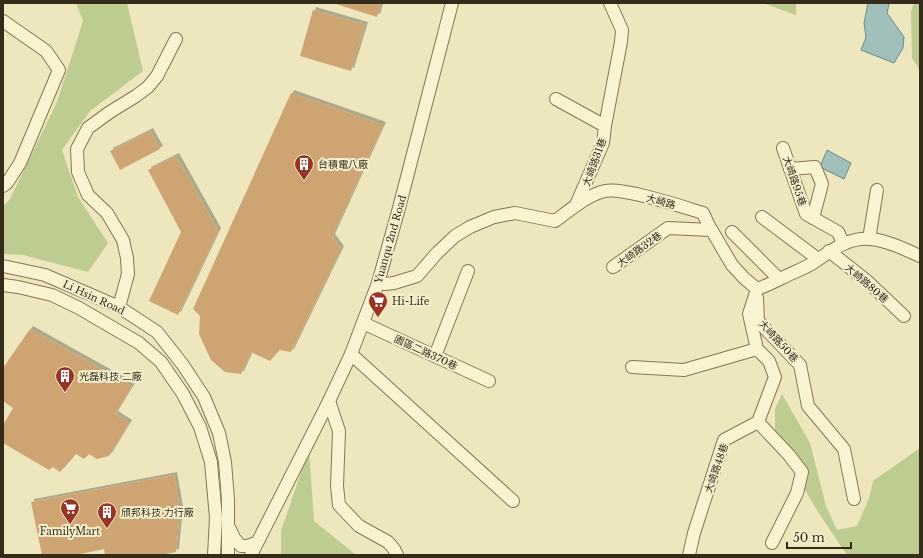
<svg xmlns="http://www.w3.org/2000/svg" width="923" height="558" font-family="'Libre Baskerville','Noto Sans TC',serif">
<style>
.green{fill:#bdcc91}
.water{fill:#a1bfbb;stroke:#688d89}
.building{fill:#cda472;filter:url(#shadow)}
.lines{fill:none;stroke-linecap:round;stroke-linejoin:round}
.minor-casing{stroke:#867656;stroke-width:14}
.minor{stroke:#f9f3d0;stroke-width:12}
.labels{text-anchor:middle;stroke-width:4;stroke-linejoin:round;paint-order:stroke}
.street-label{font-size:10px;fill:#352b1b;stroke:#f6efcd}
.poi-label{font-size:10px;fill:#352b1b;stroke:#f6efcd;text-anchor:start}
</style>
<defs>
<filter id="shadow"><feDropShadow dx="3" dy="-3" stdDeviation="0" flood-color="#0004"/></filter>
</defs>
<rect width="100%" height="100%" fill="#eee6bd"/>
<g class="green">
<polygon points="76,3 127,3 143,71 90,111 62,150 78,197 108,243 88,272 23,255 3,254 3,206 10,199 57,102 83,21"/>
<polygon points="763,3 796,3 796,15"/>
<polygon points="914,3 920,3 920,71 912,58 911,11"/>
<polygon points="782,394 810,443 826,506 837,530 857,526 869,498 873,481 920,448 920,555 847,555 818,512 775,439 775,409"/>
<polygon points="309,449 314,521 356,555 281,555 281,531"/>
</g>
<g class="water">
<polygon points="868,3 887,3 889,4 887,13 904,37 903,48 894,63 861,50 866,37 864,23"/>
<polygon points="827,150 851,163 844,179 820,167"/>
</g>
<g class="building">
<polygon points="333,3 381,3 377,17"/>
<polygon points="313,10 365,25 351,71 300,56"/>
<polygon points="291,93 383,125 332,237 341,249 291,352 279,350 270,361 251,352 241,374 225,372 211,360 199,334 200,316 193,309"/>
<polygon points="150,131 160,149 120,170 110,151"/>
<polygon points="176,156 218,231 178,315 149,301 181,232 148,170"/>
<polygon points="30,329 132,386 115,414 129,423 109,456 97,459 89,454 84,459 76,454 60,472 53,467 49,470 3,443 3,425 13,408 3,401 3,368"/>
<polygon points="174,475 180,509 176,552 160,555 105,555 104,549 76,555 42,555 31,502"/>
</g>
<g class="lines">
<g class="minor-casing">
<g id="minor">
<polyline points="3,21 46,51 59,70 20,163 7,183 3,186"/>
<polyline points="556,99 605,126 603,143 576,205"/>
<polyline points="605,126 621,42 622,30 610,3"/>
<polyline points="783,148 806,214 838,232 843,243"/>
<polyline points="790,169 815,167 822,184 813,218"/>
<polyline points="762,217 818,259"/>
<polyline points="732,232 779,279"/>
<polyline points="869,239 877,190"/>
<polyline points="829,251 867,281 904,316"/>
<polyline points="3,266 45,275 119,307 157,332 183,365 204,397 219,433 225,462 228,500 228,555"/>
<polyline points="613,267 668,228 711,230"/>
<path d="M378 283 385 284 394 283 417 276 437 253 455 236 470 227 494 217 515 213 555 221C570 210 587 195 605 191 624 187 683 207 703 213L708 224 732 265 744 278 757 289C766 286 774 282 782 278 792 273 803 269 813 263 831 251 847 237 871 239 888 241 904 249 920 256"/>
<polyline points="3,285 18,287 52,295 79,308 139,343 161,362 183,394 200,427 211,462 216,518 214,555"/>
<polyline points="757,298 758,321 800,365 808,406 844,449 854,499"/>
<polyline points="119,307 128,274 127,258 123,240 107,213 88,195 78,172 77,149 88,128 110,112 136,96 148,87 157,76 176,39"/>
<polyline points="363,323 489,381"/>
<polyline points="351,354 513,501"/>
<polyline points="435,356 468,271"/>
<polyline points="632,367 684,370 757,349"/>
<polyline points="329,401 339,431 337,486 339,505 359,526 388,542 394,549 397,555"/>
<polyline points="758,422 789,455 802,472 797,493 772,543"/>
<polyline points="230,529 234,538 241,546 247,546 256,543"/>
<polyline points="251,555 329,401 351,354 378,283 399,208 452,3"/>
<polyline points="689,555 694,533 724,440 758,422 775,377 769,361 757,349 749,314 757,289"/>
</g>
</g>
<use href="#minor" class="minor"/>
</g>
<defs>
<g id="building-pin" transform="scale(1)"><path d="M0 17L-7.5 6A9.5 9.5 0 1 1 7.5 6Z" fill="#963425" stroke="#f6efcd"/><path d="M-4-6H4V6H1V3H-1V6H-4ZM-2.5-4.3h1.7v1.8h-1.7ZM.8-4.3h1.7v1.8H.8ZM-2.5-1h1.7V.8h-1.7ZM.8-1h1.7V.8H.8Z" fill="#fff"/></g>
<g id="supermarket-pin" transform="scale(1)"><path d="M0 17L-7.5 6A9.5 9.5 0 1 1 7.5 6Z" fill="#963425" stroke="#f6efcd"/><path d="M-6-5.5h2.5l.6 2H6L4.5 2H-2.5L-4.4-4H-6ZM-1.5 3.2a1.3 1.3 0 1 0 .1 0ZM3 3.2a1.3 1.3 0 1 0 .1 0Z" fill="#fff"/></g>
</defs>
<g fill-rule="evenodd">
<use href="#building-pin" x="304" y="164"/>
<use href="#supermarket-pin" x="378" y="301"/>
<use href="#building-pin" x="65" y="376"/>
<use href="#supermarket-pin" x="70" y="508"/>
<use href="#building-pin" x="107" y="512"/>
</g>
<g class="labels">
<g class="street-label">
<text transform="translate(594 162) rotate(-70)" y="4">大崎路31巷</text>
<text transform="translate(795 181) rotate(71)" y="4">大崎路95巷</text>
<text transform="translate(661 201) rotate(15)" y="4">大崎路</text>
<text transform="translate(390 239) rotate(-74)" y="4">Yuanqu 2nd Road</text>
<text transform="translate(639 249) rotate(-36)" y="4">大崎路32巷</text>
<text transform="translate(867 283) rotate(41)" y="4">大崎路80巷</text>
<text transform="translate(94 297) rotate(25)" y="4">Li Hsin Road</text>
<text transform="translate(779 341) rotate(48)" y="4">大崎路50巷</text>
<text transform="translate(426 352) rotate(25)" y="4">園區二路370巷</text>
<text transform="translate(716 468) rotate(-71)" y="4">大崎路48巷</text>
</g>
<g class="poi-label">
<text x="318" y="168">台積電八廠</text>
<text x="392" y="305">Hi-Life</text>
<text x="79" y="380">光磊科技 二廠</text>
<text x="121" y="516">頎邦科技 力行廠</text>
<text x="70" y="535" text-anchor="middle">FamilyMart</text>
</g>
</g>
<rect width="923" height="558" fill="none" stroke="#352b1b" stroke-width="8"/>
<path d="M787 542v6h64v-6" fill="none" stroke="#352b1b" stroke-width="2"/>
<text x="793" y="542" font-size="12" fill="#352b1b" stroke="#f6efcd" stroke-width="3" paint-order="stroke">50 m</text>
</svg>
